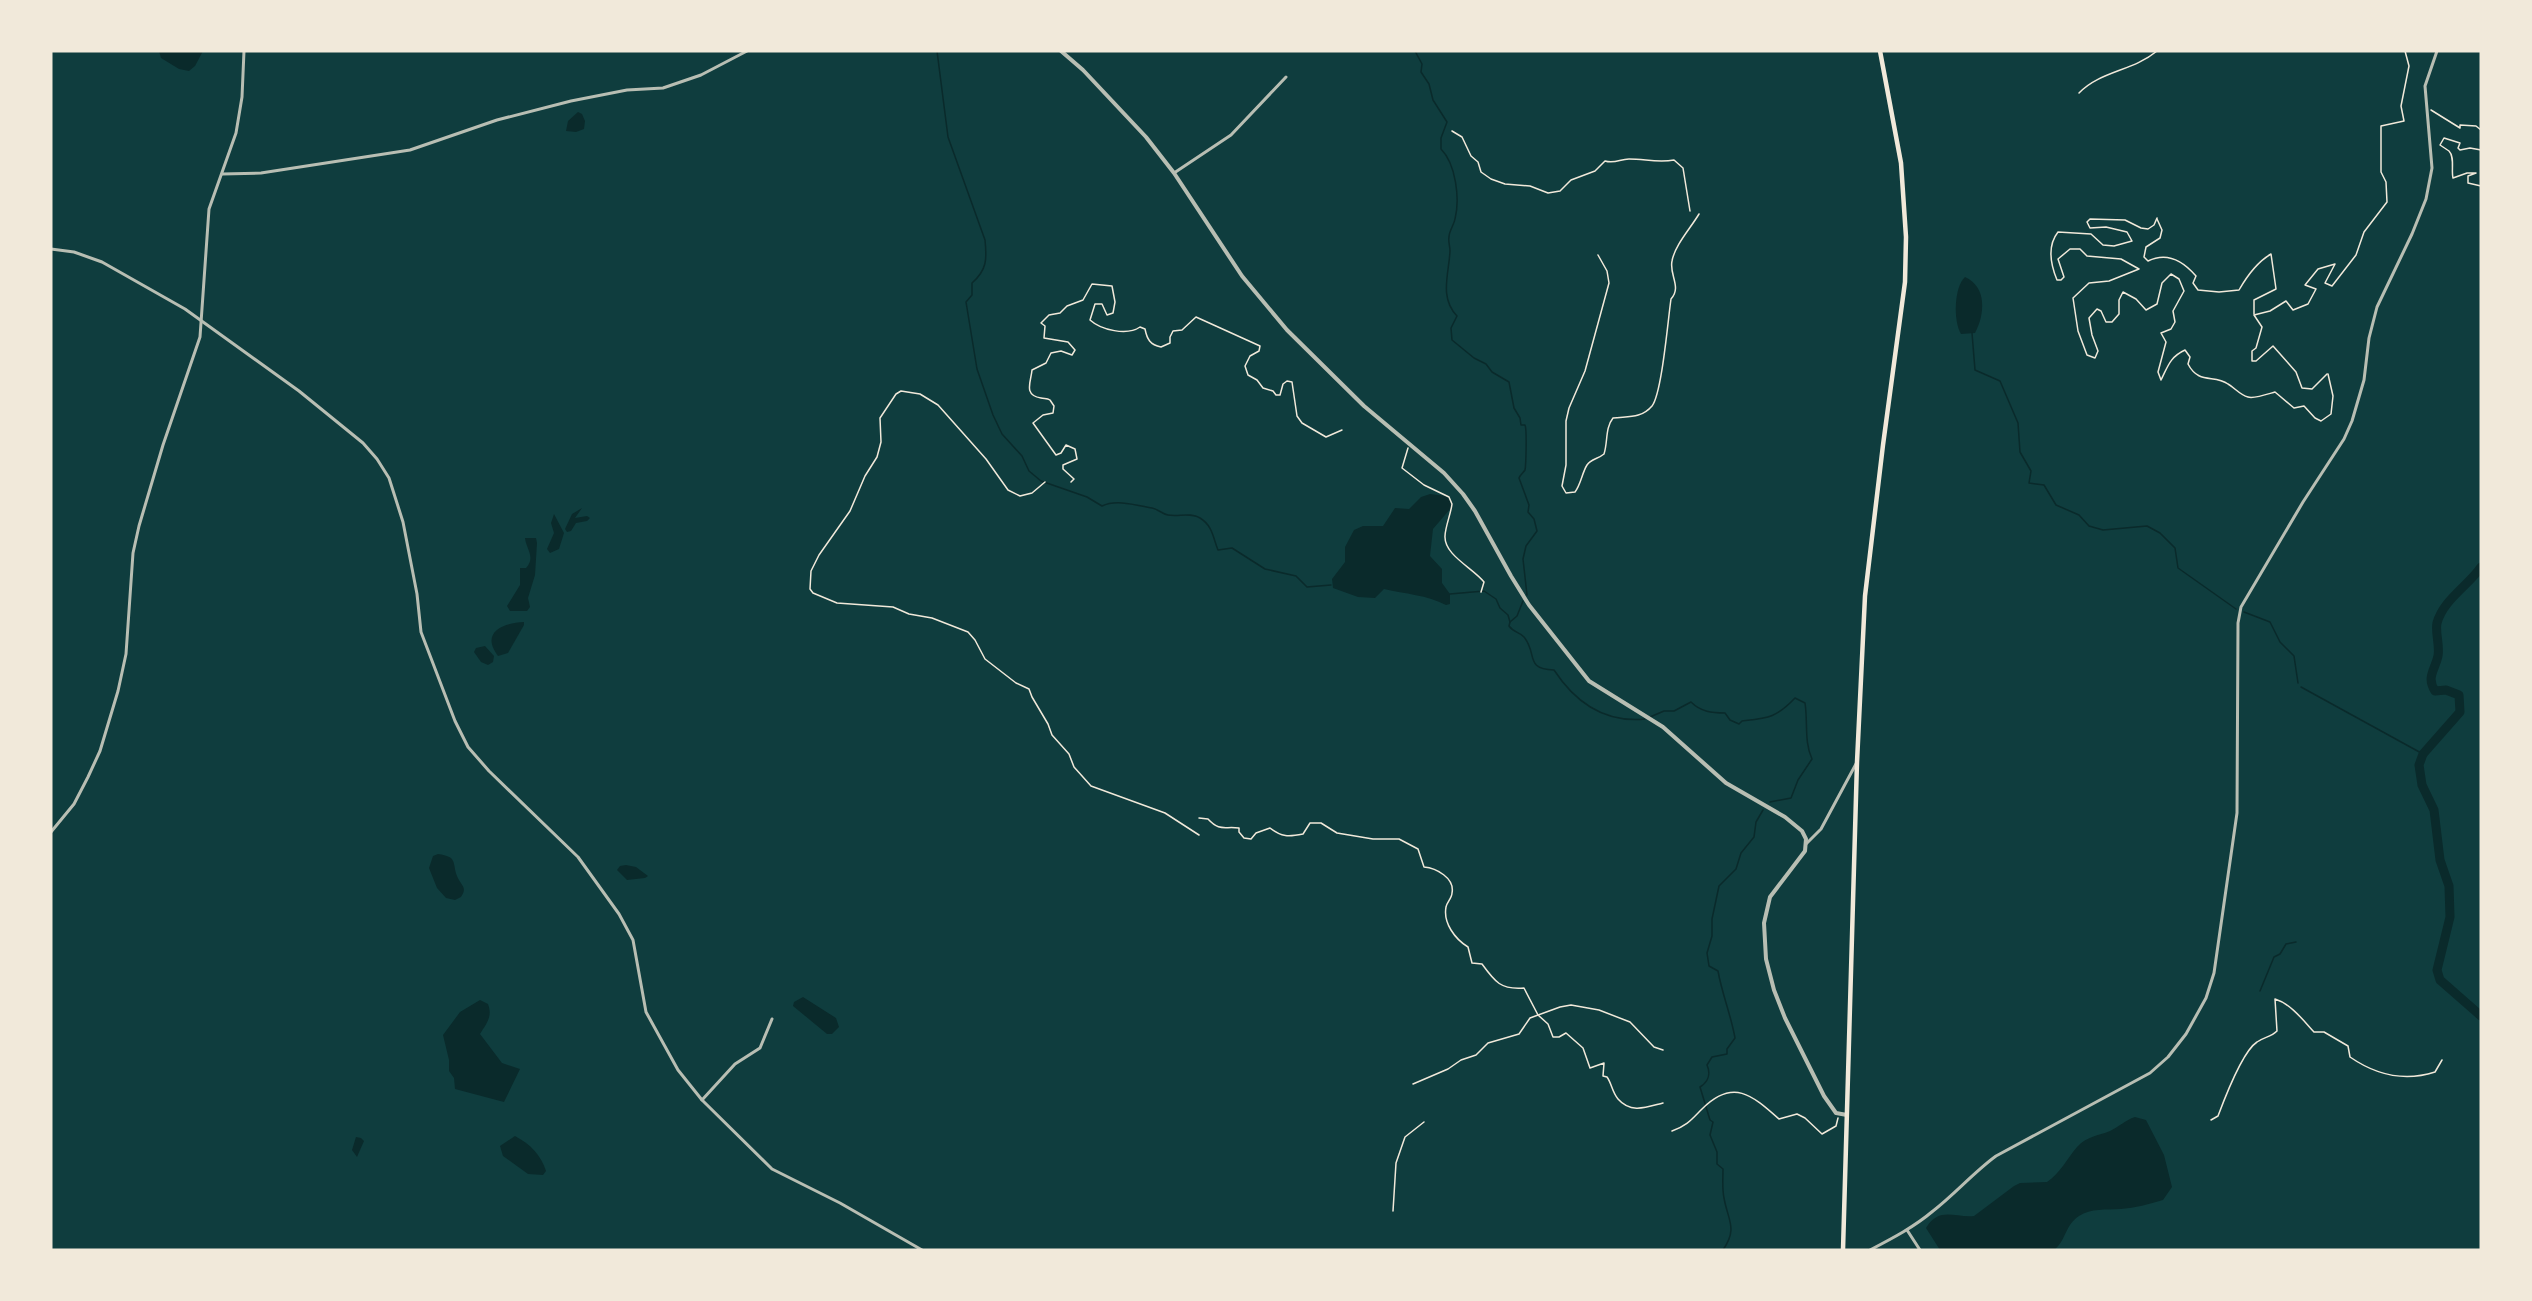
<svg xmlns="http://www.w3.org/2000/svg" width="2532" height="1301" font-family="'Asap Condensed',sans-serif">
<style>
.water{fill:#0a2a2b}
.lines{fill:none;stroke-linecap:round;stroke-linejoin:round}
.stream{stroke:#0a2a2b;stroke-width:1.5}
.river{stroke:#0a2a2b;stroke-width:9}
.path{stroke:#f1e9da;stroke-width:1.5}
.minor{stroke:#b8beb3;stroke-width:3}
.tertiary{stroke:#b8beb3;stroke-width:4}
.primary{stroke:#f1e9da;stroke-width:4.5}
</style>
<rect width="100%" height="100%" fill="#0f3d3e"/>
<g class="water">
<polygon points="159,51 203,51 195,66 189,71 179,69 161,58"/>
<polygon points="578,112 582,114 585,121 584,129 576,132 566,131 568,121"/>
<path d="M1965 277C1987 287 1985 314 1975 333L1961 334C1953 321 1954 287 1965 277Z"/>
<path d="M1430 494 1446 496 1450 501 1451 508 1433 529 1430 556 1442 569V583L1450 594V604L1446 605C1427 595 1405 594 1384 589L1375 598 1358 597 1333 588 1332 579 1345 562V547L1354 530 1363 526H1383L1395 508 1409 509 1421 497Z"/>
<polygon points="582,508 575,518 587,516 590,518 587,521 576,523 571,531 567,532 565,529 572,514"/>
<polygon points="554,514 564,533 559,549 550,553 547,549 554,533 551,523"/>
<path d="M525 538H536L537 543 535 575 528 598 530 607 527 611H510L507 606 520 585V568H526C536 557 526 549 525 538Z"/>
<path d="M524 622V625L508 653 498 656C480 632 503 623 524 622Z"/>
<polygon points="485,646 494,656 493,662 488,665 481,662 474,652 476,648"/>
<path d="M438 854C458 857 452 862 457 876 461 886 468 887 461 897L455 900 446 898 437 888 429 868 433 856Z"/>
<polygon points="626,865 636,867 648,876 645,878 627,880 617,870 620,866"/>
<polygon points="803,997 836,1018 839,1027 832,1034 827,1034 793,1006 794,1002"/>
<path d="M480 1000 488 1004C493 1017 486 1024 480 1034L502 1063 520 1069 504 1102 455 1089 454 1078 449 1071V1060L443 1035 460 1012Z"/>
<path d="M2135 1117 2146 1120 2164 1155 2172 1187 2163 1200C2149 1204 2135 1208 2121 1209 2106 1210 2091 1208 2079 1216 2065 1225 2066 1241 2054 1250H1940L1926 1228C1939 1206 1955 1218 1974 1216L2014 1186 2020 1183 2047 1182C2060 1173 2067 1159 2077 1147 2087 1136 2098 1136 2110 1131 2119 1127 2125 1120 2135 1117Z"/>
<path d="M515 1136C530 1144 541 1155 546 1171L543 1175 528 1174 503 1156 500 1146Z"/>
<polygon points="356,1137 361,1138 364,1141 357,1157 352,1150"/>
</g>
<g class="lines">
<g class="stream">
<path d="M937 51 948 137 985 240C987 259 987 270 972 283V295L966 302 977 369 993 415 1002 434 1022 456 1029 471 1041 481 1087 497 1102 506C1116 499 1136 505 1152 508 1158 509 1162 514 1168 515 1179 517 1190 512 1200 518 1213 526 1213 538 1218 550L1232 548 1265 569 1296 576 1307 587 1331 585"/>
<path d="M1415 51 1422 64 1421 72 1429 84 1433 100 1447 122 1441 138V149C1456 164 1460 199 1455 219 1454 225 1449 231 1449 237 1448 241 1450 246 1450 251 1449 274 1439 297 1457 316L1451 328 1452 340 1474 358 1486 364 1492 372 1509 382 1514 408 1520 418 1521 425H1525C1527 429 1526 465 1525 470 1523 473 1520 475 1519 478L1529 505 1528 512 1534 519 1537 531 1526 546 1523 559 1527 595"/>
<polyline points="1972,333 1975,370 2000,381 2018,423 2020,452 2031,471 2029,483 2044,485 2056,505 2079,515 2089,526 2103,530 2147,526 2160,533 2175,548 2178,568 2236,609"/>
<polyline points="1450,594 1484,591 1496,599 1500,608 1508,615 1510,622"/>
<path d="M1523 601 1517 616 1510 622 1509 626C1514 633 1520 632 1524 637 1538 654 1524 669 1554 670 1575 702 1605 723 1645 719"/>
<polyline points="2244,612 2270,622 2280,642 2294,656 2298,683"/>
<polyline points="2301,687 2423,754"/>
<path d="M1650 717 1664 711H1674L1691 702C1701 712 1712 713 1725 713L1730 720 1739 724 1742 721C1768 718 1776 718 1795 698L1805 703C1808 722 1804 742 1812 759L1798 780 1791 798 1770 802"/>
<polyline points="2260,991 2274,957 2280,954 2286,944 2296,942"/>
<path d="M1723 1250C1738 1228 1728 1221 1724 1198 1722 1189 1723 1178 1723 1169L1717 1164V1152L1710 1135 1713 1122 1710 1120 1700 1087C1708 1082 1711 1074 1707 1065L1712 1057 1727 1054V1049L1735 1038C1731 1015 1722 994 1718 971L1709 966 1707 953 1712 936V919L1719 886 1736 869 1741 853 1754 837 1756 822 1763 810"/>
</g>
<path class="river" d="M2481 567C2468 586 2443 600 2437 623 2435 633 2440 645 2438 656 2435 670 2426 677 2435 691L2446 690 2459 695 2460 712 2423 754 2419 765 2422 785 2434 810 2440 860 2449 886 2450 917 2437 970 2440 980 2481 1016"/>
<g class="path">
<path d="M2079 93C2100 71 2133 71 2157 51"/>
<polyline points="2431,110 2460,128 2460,125 2476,126 2481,130"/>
<path d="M1452 131 1462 137 1471 156 1478 162 1481 172 1491 179 1505 184 1530 186 1548 193 1560 191 1571 180 1595 171 1605 161C1615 164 1620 159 1629 159 1645 159 1658 163 1674 160L1683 168 1690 211"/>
<path d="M2481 150 2470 148 2460 150 2458 148 2460 143 2444 138 2440 145C2443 147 2446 149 2449 151 2455 157 2451 170 2453 178L2467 173H2476L2468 176V183L2481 186"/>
<path d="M2157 218 2154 225 2148 229 2141 228 2125 220 2090 219 2087 222 2090 228 2106 227 2127 232 2132 241 2114 246 2103 245 2091 234 2058 232C2047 246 2050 263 2057 280H2061L2064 277 2058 259 2070 249H2080L2087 256 2121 259 2139 269 2109 281 2089 283 2073 298 2078 331 2087 355 2095 358 2098 351 2092 335 2089 318 2097 309 2101 311 2106 322H2112L2119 314V300L2123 292 2136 299 2146 310 2157 304 2162 283 2171 274 2179 279 2184 291 2173 311 2175 322 2171 329 2161 333 2166 342 2158 372 2161 380C2168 366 2170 357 2185 350L2190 357 2188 364C2199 385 2214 374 2228 384 2235 388 2240 395 2248 397 2254 399 2268 394 2275 392L2294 408 2304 406 2315 418 2321 421 2331 414 2333 396 2328 374"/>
<path d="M2157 219 2162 230 2160 238 2146 247 2144 257 2148 261C2168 251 2184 262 2196 276L2193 283 2198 290 2219 292 2239 290C2247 276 2257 262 2271 254L2276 289 2254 300V314"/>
<path d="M1598 255 1607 271 1609 283 1585 371 1569 408 1566 421V465L1562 486 1566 493 1575 492C1581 484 1582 473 1587 465 1591 459 1598 459 1604 454 1608 442 1605 428 1613 418 1627 416 1641 419 1652 406 1662 393 1668 319 1671 299 1682 287 1669 275 1672 261 1675 245 1690 229 1699 214"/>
<polyline points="2481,258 2481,269"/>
<polyline points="2327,374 2312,389 2302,388 2296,372 2273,346 2256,361 2252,361 2252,351 2256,348 2262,327 2254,315 2270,311 2286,301 2293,310 2308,304 2316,289 2305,285 2318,269 2335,264 2325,283 2332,286 2356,255 2364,232 2387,202 2386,182 2381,172 2381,126 2404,121 2401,106 2409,66 2405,51"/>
<path d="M1408 448 1402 468 1424 485 1449 497 1452 504C1451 513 1445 528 1445 536 1444 555 1473 568 1484 582L1481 592"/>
<polyline points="1045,482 1032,493 1020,496 1008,490 986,459 938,405 920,394 901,391 896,394 880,418 881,442 877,457 865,476 850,511 819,555 811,571 810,589 813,593 837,603 893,607 909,614 932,618 968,632 975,640 985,659 1016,683 1029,689 1032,697 1048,724 1052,735 1069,754 1074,767 1091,786 1165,813 1199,835"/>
<path d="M1071 482 1074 479 1063 469V465L1077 459 1075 449 1066 445 1061 453 1056 455 1033 423 1043 415 1053 413 1054 406 1050 400C1047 398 1044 399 1041 398 1023 395 1031 382 1032 370L1046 363 1051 353 1061 351 1072 355 1075 350 1068 342 1044 338 1045 326 1041 323 1049 315 1060 313 1067 306 1083 300 1092 284 1112 286 1115 302 1113 313 1107 315 1102 304H1095L1090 320C1101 330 1127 336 1140 327L1145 329C1147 339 1150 345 1161 347L1170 343V337L1173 331 1182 330 1196 317 1260 346 1259 351 1250 356 1245 366 1248 375 1257 380 1263 388 1273 391 1276 395H1280L1283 384 1287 381 1292 382 1297 416 1302 423 1326 437 1342 430"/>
<path d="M1199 818 1208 819C1220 832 1224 826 1239 828V832L1244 838 1251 839 1256 833 1270 828C1282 837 1288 837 1303 834L1310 823H1321L1337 833 1373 839H1399L1418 849 1424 867C1436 868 1455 878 1452 893 1452 898 1447 902 1446 907 1443 923 1455 939 1468 947L1472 963 1482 964C1495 982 1501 990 1524 988L1538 1015 1548 1024 1553 1037H1559L1566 1033 1583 1048 1590 1068 1604 1063 1603 1076 1607 1077C1612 1084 1612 1092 1618 1099 1631 1114 1647 1107 1663 1103"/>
<polyline points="1413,1084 1448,1069 1461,1060 1476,1055 1488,1043 1519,1034 1530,1018 1560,1007 1571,1005 1599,1010 1630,1022 1654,1047 1663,1050"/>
<path d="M2211 1120 2218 1116C2224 1100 2243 1051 2257 1042 2264 1037 2271 1037 2277 1031L2275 999C2291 1004 2303 1020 2314 1032H2324L2348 1046 2350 1057C2376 1075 2404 1082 2435 1072L2442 1060"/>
<path d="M1672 1131C1687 1126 1692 1119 1702 1109 1733 1078 1752 1095 1779 1119L1797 1114 1805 1118 1822 1134 1836 1126 1838 1118"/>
<polyline points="1393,1211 1396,1163 1405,1137 1424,1122"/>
</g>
<g class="minor">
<polyline points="1174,173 1231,135 1286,77"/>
<polyline points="222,174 261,173 410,150 497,120 571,101 627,90 663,88 701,75 747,51"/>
<polyline points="51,249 74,252 102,262 185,309 299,391 363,443 377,459 389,478 403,522 417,594 421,632 455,721 468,747 489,771 578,857 619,914 633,940 646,1012 678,1070 702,1100 772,1169 840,1203 922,1250"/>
<polyline points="51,832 74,804 88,777 100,751 118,691 126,654 133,553 139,526 163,445 200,337 209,209 236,133 242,97 244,51"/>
<polyline points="1806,844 1821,829 1857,762"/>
<polyline points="702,1100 735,1064 760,1048 772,1019"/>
<polyline points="1907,1230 1920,1250"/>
<path d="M1870 1250C1893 1238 1914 1227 1933 1211 1955 1194 1974 1172 1996 1156L2150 1073 2168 1057 2186 1034 2206 998 2214 973 2237 813 2238 623 2241 607 2303 502 2344 439 2352 421 2364 380 2369 338 2377 307 2412 234 2426 199 2432 168 2425 86 2437 51"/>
</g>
<polyline class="tertiary" points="1061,51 1083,70 1146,137 1174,173 1242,276 1287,330 1364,406 1444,473 1463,494 1475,511 1511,576 1529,605 1589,681 1663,727 1726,783 1785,817 1802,831 1806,839 1805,851 1770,897 1764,923 1766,959 1774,990 1785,1018 1824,1096 1836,1113 1847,1115"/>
<polyline class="primary" points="1843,1250 1857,762 1865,596 1883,445 1905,282 1906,237 1901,163 1880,51"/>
</g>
<rect width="2532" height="1301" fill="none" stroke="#f1e9da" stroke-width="105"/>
</svg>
